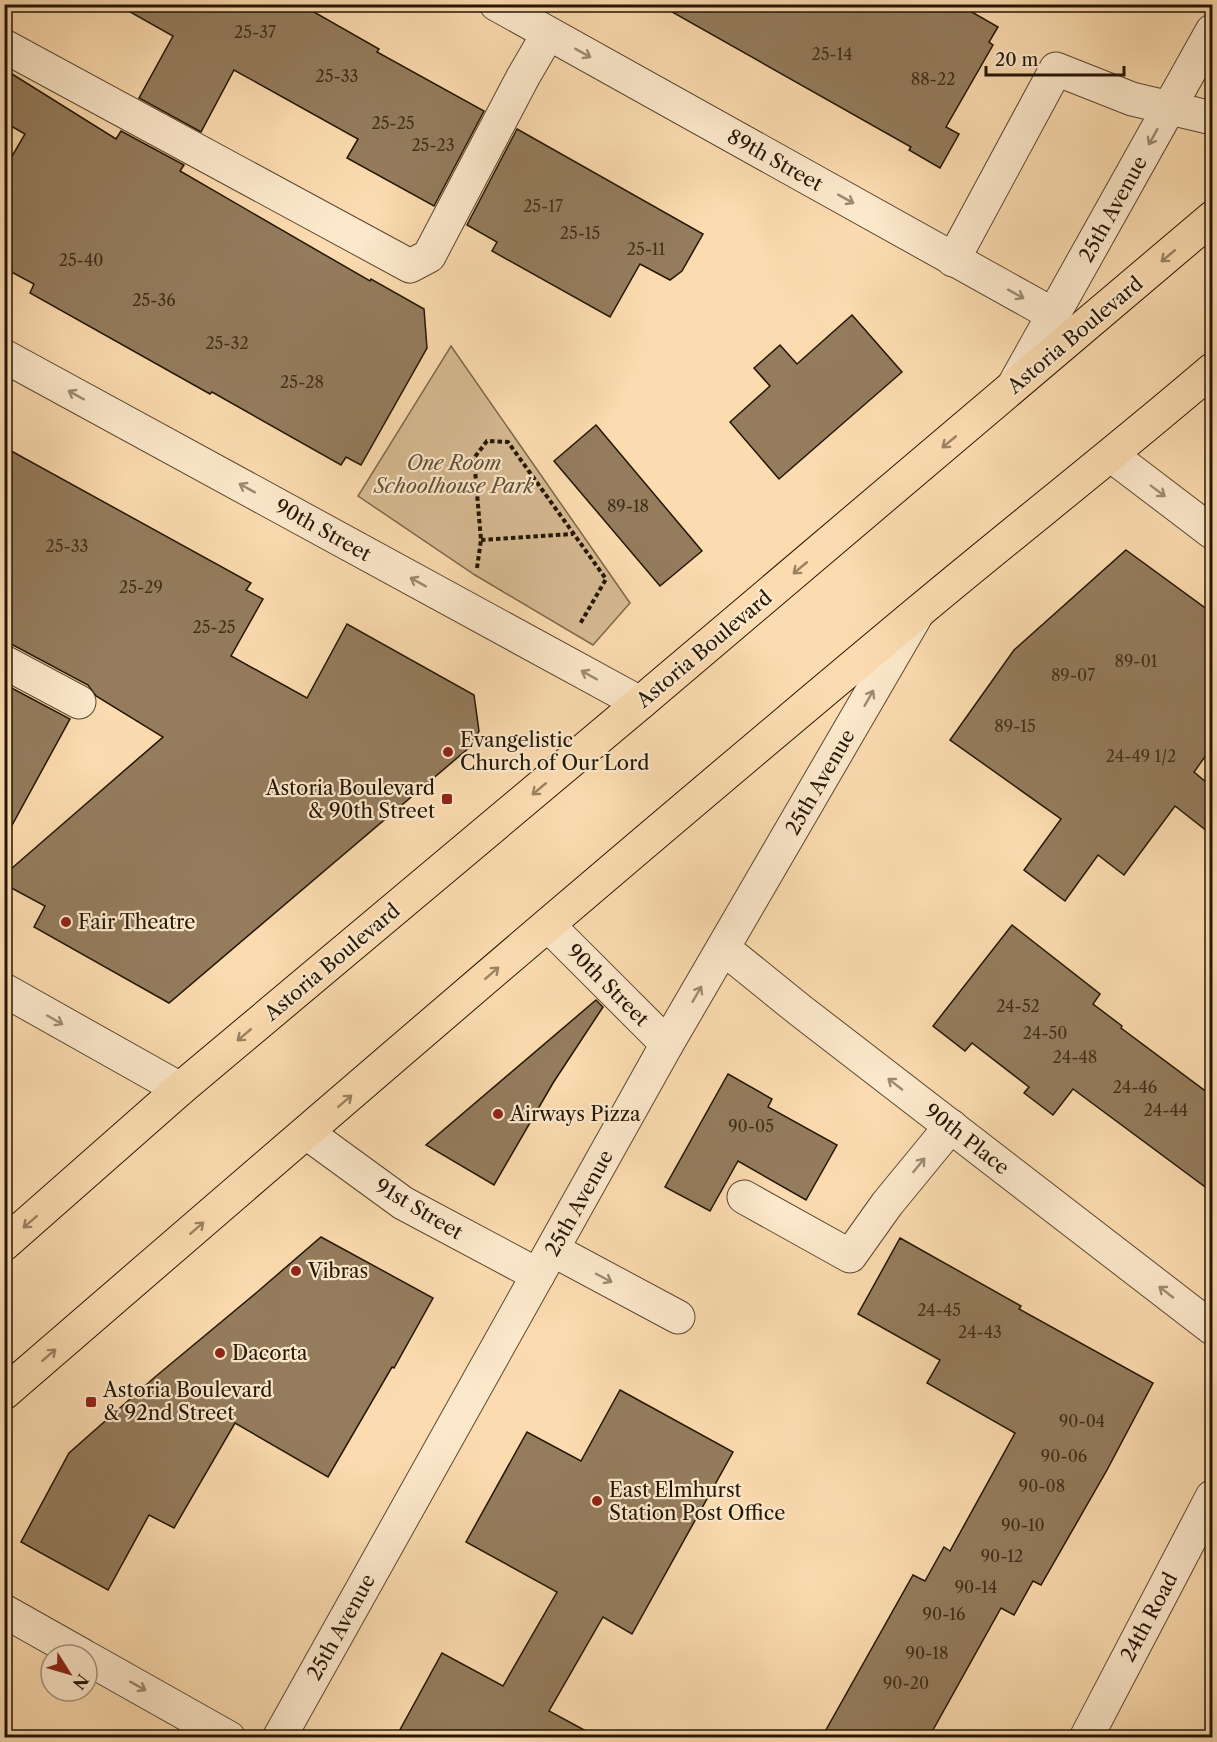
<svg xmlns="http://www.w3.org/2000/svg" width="1217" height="1742" font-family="'Libre Caslon Text',serif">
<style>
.green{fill:#d6ba92;stroke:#7d684b;stroke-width:1.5}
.building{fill:#947c5d;stroke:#241604;stroke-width:1.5}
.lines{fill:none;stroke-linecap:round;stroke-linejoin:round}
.minor-casing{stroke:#5a472f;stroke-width:35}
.major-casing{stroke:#241604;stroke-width:35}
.path{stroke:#241604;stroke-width:4;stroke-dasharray:4.5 3;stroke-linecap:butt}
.minor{stroke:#fce8cb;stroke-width:33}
.major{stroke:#fbdbaf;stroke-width:33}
.oneway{stroke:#9b8a71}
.oneway2{stroke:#9a8262}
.poi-dot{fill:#8f2418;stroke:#fce8cb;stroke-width:2}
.labels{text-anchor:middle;stroke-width:4.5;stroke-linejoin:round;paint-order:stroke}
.number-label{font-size:16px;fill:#40301a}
.street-label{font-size:20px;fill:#241604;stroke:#fce8cb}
.park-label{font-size:20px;font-style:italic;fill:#624f36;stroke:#fce8cb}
.poi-label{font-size:20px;fill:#241604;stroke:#fce8cb;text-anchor:start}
</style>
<rect width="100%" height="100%" fill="#fbdbaf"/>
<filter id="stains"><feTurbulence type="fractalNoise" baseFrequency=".00333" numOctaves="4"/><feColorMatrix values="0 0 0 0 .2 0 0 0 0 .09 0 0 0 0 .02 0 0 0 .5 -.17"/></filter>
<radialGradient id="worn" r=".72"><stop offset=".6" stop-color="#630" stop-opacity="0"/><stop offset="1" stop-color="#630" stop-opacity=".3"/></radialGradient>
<polygon class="green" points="451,346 630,603 593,645 475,575 358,496"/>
<g class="building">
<polygon points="116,4 300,4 379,49 377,52 484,111 434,206 347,158 358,139 234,70 201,132 139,98 173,36"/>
<polygon points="658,4 958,4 998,27 989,42 993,45 946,127 959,134 940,168 909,150 911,147"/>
<polygon points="4,69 116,139 121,131 184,165 180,171 370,281 371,279 424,309 427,348 361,465 346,457 341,465 212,392 210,394 30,293 34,284 4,268 4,170 25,134 4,122"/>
<polygon points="517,129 703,234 682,271 670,280 640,264 610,317 492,251 497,242 467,225"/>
<polygon points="852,315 902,372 779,479 730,422 770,386 754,368 780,345 797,364"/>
<polygon points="596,425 702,551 660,586 554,461"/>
<polygon points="4,447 251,583 246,590 263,599 231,656 307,698 347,624 474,695 479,731 470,747 169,1003 34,927 45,906 4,884 4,875 163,737 96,696 88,685 13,645 4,643"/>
<polygon points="1126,550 1212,613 1212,747 1194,772 1212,787 1212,835 1175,806 1124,875 1098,855 1065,901 1024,870 1061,819 950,740 1014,650"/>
<polygon points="4,684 70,719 4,840"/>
<polygon points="1012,925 1100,994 1093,1004 1122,1026 1121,1028 1212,1096 1212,1192 1073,1089 1053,1115 1024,1093 1029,1087 972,1043 965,1051 933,1026"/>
<polygon points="596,1000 603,1007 553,1083 494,1185 426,1145"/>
<polygon points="728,1074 772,1099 768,1107 837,1145 806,1200 738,1161 710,1211 665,1187"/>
<polygon points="321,1237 433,1298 394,1368 392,1367 328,1477 235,1423 174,1528 149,1515 108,1590 21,1542 69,1453 155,1377 256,1293"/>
<polygon points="900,1238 1021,1306 1019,1309 1153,1383 1107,1470 1041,1585 1033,1581 1014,1615 1001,1608 929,1737 822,1737 913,1575 925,1581 944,1547 950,1551 1015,1433 927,1383 940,1360 858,1314"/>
<polygon points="620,1390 733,1452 632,1634 603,1617 549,1711 597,1737 396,1737 442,1653 503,1686 557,1592 466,1542 527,1432 581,1461"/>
</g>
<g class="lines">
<g class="minor-casing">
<g id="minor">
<polyline points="496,4 1054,315"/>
<polyline points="4,46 410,266 429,256 523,77 548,34"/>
<polyline points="953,260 1056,69 1132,99 1212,118"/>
<polyline points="4,356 640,703"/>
<polyline points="1014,385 1212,31"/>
<polyline points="1112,456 1212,532"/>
<polyline points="4,662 79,702"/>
<polyline points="548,925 667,1044"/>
<polyline points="723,948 801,1011 1212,1328"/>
<polyline points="4,990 180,1089"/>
<polyline points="307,1133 403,1203 538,1275"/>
<polyline points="744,1197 850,1256 887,1204 951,1126"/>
<polyline points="553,1250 678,1317"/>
<polyline points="4,1611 82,1655"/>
<polyline points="87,1658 229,1738"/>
<polyline points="279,1738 667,1044 917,614"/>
<polyline points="1086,1738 1212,1497"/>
</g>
</g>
<g class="major-casing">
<g id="major">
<polyline points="4,1244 180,1089 640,703 1212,218"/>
<path d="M4 1393C307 1131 610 869 917 613 1015 531 1115 453 1212 370"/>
</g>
</g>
<g class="path">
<polyline points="481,540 573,534"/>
<polyline points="477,568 481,540 474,458 487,441 508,442 606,579 580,624"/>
</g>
<use href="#minor" class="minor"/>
<use href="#major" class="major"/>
</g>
<defs><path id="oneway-shaft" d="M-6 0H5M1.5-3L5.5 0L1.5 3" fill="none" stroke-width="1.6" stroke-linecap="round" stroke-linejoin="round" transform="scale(1.5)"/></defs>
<g class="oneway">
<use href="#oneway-shaft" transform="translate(583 53) rotate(29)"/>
<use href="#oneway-shaft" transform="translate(1153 137) rotate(119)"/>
<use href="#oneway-shaft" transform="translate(846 199) rotate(29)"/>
<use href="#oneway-shaft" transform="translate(1016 294) rotate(29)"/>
<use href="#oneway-shaft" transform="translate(76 395) rotate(-151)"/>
<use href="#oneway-shaft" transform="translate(247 488) rotate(-151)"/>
<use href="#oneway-shaft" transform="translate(1158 491) rotate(37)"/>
<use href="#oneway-shaft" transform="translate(418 582) rotate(-151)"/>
<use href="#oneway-shaft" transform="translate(589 675) rotate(-151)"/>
<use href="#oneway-shaft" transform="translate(869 698) rotate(-60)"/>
<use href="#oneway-shaft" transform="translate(697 994) rotate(-60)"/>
<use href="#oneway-shaft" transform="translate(55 1020) rotate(30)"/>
<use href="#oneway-shaft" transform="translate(895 1084) rotate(-142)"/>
<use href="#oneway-shaft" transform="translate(919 1165) rotate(-51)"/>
<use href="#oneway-shaft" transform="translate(604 1278) rotate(28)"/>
<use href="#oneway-shaft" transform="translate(1166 1292) rotate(-142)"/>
<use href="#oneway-shaft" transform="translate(138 1686) rotate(29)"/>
</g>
<g class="oneway2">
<use href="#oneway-shaft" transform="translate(1168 256) rotate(140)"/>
<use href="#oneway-shaft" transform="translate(949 442) rotate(140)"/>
<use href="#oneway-shaft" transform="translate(800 568) rotate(140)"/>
<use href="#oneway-shaft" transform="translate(539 789) rotate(140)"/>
<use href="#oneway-shaft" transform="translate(492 973) rotate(-41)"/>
<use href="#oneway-shaft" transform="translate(244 1035) rotate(140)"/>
<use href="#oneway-shaft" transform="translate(345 1101) rotate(-41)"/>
<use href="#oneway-shaft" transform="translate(30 1222) rotate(139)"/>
<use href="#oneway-shaft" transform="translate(197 1228) rotate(-41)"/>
<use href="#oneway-shaft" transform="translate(49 1355) rotate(-41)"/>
</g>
<g class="poi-dot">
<circle cx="448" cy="752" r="6"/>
<rect x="441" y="793" width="12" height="12" rx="3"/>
<circle cx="66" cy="922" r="6"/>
<circle cx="498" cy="1114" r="6"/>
<circle cx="296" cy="1271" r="6"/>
<circle cx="220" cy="1353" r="6"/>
<rect x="85" y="1396" width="12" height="12" rx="3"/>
<circle cx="597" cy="1501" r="6"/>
</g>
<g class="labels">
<g class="number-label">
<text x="255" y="38">25-37</text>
<text x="832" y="60">25-14</text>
<text x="337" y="82">25-33</text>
<text x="933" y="85">88-22</text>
<text x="393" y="129">25-25</text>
<text x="433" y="151">25-23</text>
<text x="543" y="212">25-17</text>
<text x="580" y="239">25-15</text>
<text x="646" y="255">25-11</text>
<text x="81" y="266">25-40</text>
<text x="154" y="306">25-36</text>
<text x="227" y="349">25-32</text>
<text x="302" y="388">25-28</text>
<text x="628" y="512">89-18</text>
<text x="67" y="552">25-33</text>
<text x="141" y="593">25-29</text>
<text x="214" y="633">25-25</text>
<text x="1136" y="667">89-01</text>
<text x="1073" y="681">89-07</text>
<text x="1015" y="732">89-15</text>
<text x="1141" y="762">24-49 1/2</text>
<text x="1018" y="1012">24-52</text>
<text x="1045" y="1039">24-50</text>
<text x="1075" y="1063">24-48</text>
<text x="1135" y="1093">24-46</text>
<text x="1166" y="1116">24-44</text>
<text x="751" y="1132">90-05</text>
<text x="939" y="1316">24-45</text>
<text x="980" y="1338">24-43</text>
<text x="1082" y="1427">90-04</text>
<text x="1064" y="1462">90-06</text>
<text x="1042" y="1492">90-08</text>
<text x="1023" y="1531">90-10</text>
<text x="1002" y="1562">90-12</text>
<text x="976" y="1593">90-14</text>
<text x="944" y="1620">90-16</text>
<text x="927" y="1659">90-18</text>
<text x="906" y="1689">90-20</text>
</g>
<g class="street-label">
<text transform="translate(775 160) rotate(29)" y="7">89th Street</text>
<text transform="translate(1113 209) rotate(-61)" y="7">25th Avenue</text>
<text transform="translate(1075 335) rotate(-40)" y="7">Astoria Boulevard</text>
<text transform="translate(323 530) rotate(29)" y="7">90th Street</text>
<text transform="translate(704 649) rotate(-40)" y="7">Astoria Boulevard</text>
<text transform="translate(820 782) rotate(-60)" y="7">25th Avenue</text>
<text transform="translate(332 962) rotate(-40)" y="7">Astoria Boulevard</text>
<text transform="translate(608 985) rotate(45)" y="7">90th Street</text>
<text transform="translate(967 1139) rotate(38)" y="7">90th Place</text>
<text transform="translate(579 1203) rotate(-61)" y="7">25th Avenue</text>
<text transform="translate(419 1209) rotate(31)" y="7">91st Street</text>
<text transform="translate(1149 1617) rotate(-62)" y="7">24th Road</text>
<text transform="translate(341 1627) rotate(-61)" y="7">25th Avenue</text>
</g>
<g class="park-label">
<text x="454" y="470">One Room<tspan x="454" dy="23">Schoolhouse Park</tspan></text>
</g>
<g class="poi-label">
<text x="460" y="747">Evangelistic<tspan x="460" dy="23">Church of Our Lord</tspan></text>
<text x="435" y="795" text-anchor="end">Astoria Boulevard<tspan x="435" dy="23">&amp; 90th Street</tspan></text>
<text x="78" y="929">Fair Theatre</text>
<text x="510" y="1121">Airways Pizza</text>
<text x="308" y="1278">Vibras</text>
<text x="232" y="1360">Dacorta</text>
<text x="103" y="1397">Astoria Boulevard<tspan x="103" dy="23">&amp; 92nd Street</tspan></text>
<text x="609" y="1497">East Elmhurst<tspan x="609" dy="23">Station Post Office</tspan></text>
</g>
</g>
<rect width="1217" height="1742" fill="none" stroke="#fbdbaf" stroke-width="24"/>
<rect x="6" y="6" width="1205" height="1730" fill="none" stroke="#241604" stroke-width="3"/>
<rect x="12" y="12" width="1193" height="1718" fill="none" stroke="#241604" stroke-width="1.5"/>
<g transform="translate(69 1673) rotate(127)"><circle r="28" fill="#fce8cb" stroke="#a6947b" stroke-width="1.5"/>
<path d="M0-4.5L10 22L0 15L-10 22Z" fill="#8f2418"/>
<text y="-9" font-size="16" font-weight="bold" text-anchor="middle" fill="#241604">N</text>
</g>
<path d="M986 66v9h138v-9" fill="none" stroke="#241604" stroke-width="3"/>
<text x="995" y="66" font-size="18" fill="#241604" stroke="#fce8cb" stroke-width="4.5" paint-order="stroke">20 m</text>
<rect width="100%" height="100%" filter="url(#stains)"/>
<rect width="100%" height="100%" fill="url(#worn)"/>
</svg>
